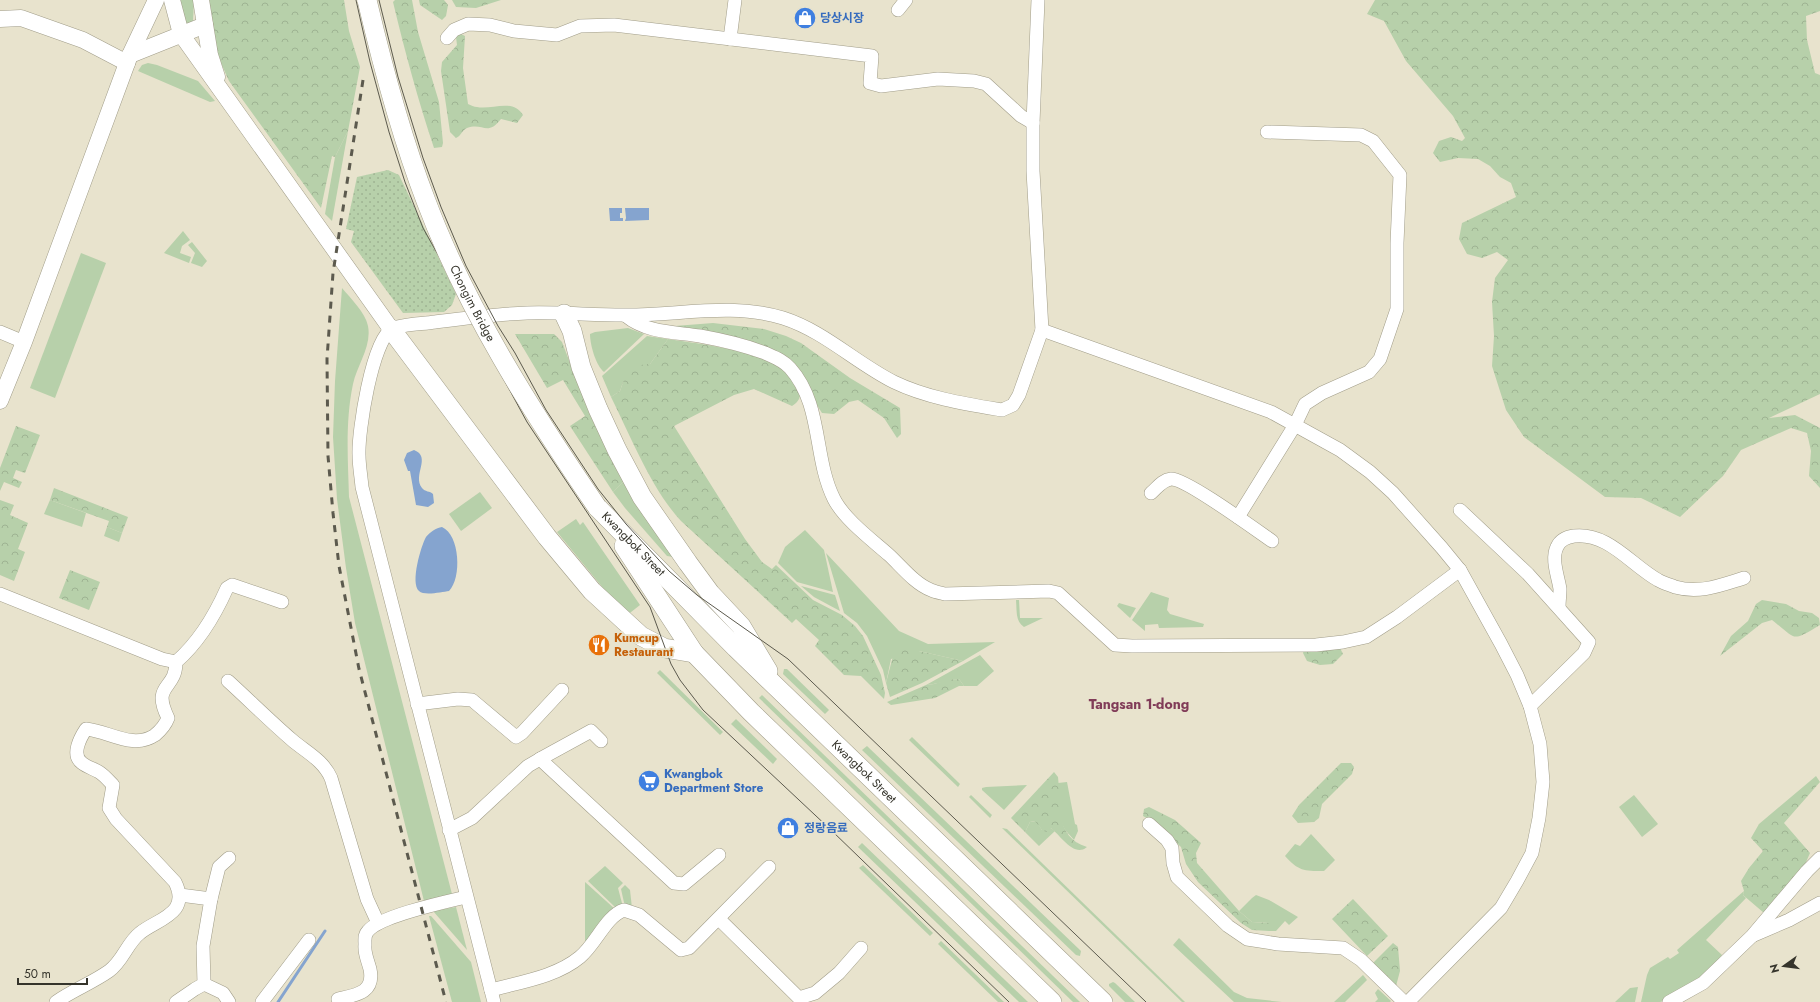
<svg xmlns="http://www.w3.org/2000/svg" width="1820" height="1002" font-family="Jost,'Noto Sans KR',sans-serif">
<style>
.grass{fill:#b7d0aa}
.forest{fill:url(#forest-crowns)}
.park{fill:url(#park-dots)}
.water{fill:#85a4cf}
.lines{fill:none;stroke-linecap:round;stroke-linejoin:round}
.stream{stroke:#85a4cf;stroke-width:3}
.minor-casing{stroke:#a19d89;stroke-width:14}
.major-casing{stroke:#a19d89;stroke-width:17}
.highway-casing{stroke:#a19d89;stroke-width:20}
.minor{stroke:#fff;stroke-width:13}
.major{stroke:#fff;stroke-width:16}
.highway{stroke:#fff;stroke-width:19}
.tram{stroke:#5c5a4e;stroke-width:1}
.rail{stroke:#5c5a4e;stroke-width:3;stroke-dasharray:7 7;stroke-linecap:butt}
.highway-bridge-casing{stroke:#a19d89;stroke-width:20;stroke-linecap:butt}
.highway-bridge{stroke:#fff;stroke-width:19}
.labels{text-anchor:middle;stroke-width:3.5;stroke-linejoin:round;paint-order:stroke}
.shop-label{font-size:12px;font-weight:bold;fill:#366cbe;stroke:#e8e3cd;text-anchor:start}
.street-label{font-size:12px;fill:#35342b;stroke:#e8e3cd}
.food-label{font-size:12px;font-weight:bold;fill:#c56008;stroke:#e8e3cd;text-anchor:start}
.quarter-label{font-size:14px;font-weight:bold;fill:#813c58;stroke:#e8e3cd}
</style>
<defs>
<pattern id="forest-crowns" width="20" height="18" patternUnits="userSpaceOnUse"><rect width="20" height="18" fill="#b7d0aa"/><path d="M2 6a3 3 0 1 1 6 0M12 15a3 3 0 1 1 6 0" fill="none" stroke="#9eb392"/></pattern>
<pattern id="park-dots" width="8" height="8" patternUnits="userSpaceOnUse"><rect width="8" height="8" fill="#b7d0aa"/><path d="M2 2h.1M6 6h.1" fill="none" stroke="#9eb392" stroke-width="1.8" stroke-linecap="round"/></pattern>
</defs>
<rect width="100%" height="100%" fill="#e8e3cd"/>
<g class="grass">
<polygon points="179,0 194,0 193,21 191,25 184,24"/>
<polygon points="148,63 157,65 198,81 215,101 210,102 138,71 142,65"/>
<polygon points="348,131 332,221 325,214 335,157"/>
<polygon points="183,231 190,240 182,246 180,253 191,257 189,263 164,253"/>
<polygon points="192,242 207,261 202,267 191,263 195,253 188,245"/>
<polygon points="81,253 106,263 55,398 30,388"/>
<path d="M342 288C351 299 365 312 368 326 372 346 357 365 353 384 345 422 348 460 349 497L452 894 424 901 355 623 346 568 337 499 333 437 335 381Z"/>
<path d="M628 328 644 334 604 372C596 366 590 345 590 334L595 332Z"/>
<polygon points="647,336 668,339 650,364 623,382 620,391 611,397 602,376"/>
<polygon points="624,481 673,557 667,556 625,508 613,492"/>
<polygon points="480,492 492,508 461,531 449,514"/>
<polygon points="50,500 86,513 82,527 44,514"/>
<polygon points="576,519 580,525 583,522 640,605 626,616 557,532"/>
<polygon points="107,527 122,533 119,542 104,536"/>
<polygon points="805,530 824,550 833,592 797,582 778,563 785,547"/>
<polygon points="826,553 899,631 928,644 995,642 963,661 919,651 891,659 886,683 883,670 867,636 857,623 844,613"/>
<polygon points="801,586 835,595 840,611 814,597"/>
<polygon points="1151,592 1169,598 1167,610 1170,614 1204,624 1203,627 1159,628 1158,624 1145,625 1145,631 1132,620"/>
<path d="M1016 600H1019L1020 618H1043L1024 627C1015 621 1017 610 1016 600Z"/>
<polygon points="1119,603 1136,608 1130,618 1117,606"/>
<path d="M980 655 994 671 977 686H964L959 679C948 680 938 684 926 685Z"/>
<polygon points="784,669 787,669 829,710 825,714 783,674"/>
<polygon points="660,670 723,732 720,735 657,673"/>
<polygon points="762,695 1080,1002 1073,1002 759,698"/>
<polygon points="736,719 777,759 773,764 731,724"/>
<polygon points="912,737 960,784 958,787 909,740"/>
<polygon points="867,746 1081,951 1080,956 1076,955 862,750"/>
<path d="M1067 782 1075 824 1077 825 1078 831 1074 840C1071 836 1066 832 1064 828 1057 814 1058 797 1058 783Z"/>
<polygon points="1027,785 1004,810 982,790 982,788 986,787"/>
<polygon points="971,795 992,815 990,818 969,797"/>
<polygon points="1634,795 1658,824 1642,837 1619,807"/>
<polygon points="1036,821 1042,830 1051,828 1055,831 1039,846 1025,832 1030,822"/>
<polygon points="1002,828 1007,829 1185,1002 1182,1002"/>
<path d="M1311 834 1335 860 1324 871C1303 871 1299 871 1285 856L1295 844 1300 846Z"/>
<polygon points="862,843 1028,1002 1019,1002 858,847"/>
<polygon points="863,865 933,933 930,936 859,868"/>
<polygon points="605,866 623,883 618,888 623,907 616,908 588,881"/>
<polygon points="585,882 616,910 585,945"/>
<polygon points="625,885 630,890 632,908 625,907 621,889"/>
<path d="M1744 891 1743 895 1746 898 1706 940 1722 955C1712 969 1677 999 1660 1002 1654 1002 1647 1002 1641 1002L1647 975 1650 968 1668 957 1670 959 1679 953 1677 950Z"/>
<polygon points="1256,895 1269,900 1298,917 1289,925 1285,921 1276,931 1269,931 1269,923 1252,922 1239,911 1252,898"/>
<polygon points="456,907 467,950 433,911"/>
<polygon points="429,916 431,916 471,962 481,1002 452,1002"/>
<polygon points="1179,938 1234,992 1247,998 1282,1002 1234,1002 1173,945"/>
<polygon points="941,941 1004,1002 998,1002 938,944"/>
<polygon points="1363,975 1367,980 1345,1002 1334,1002"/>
<polygon points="1113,982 1115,983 1135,1002 1125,1002 1109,986 1109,984"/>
<polygon points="1638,987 1635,1002 1615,1002 1630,988"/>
<polygon points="1378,989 1391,1001 1390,1002 1375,1002 1378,999 1375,993"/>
</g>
<g class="forest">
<polygon points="208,0 344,0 349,31 360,67 348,131 335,157 332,156 321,208 229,81 217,54"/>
<path d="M395 0H412L418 32 439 102 443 143 442 147 434 148C418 100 405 52 393 2Z"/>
<polygon points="419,0 444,0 448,5 446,16 442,20 420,5"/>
<polygon points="452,0 501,0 476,8 456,7"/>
<polygon points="1375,0 1820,0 1820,11 1806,16 1807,40 1815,73 1820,75 1820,394 1769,418 1795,415 1820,428 1820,488 1809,476 1811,451 1807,433 1791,428 1741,450 1723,476 1680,517 1641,498 1605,497 1524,437 1506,410 1492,366 1494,336 1492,302 1495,278 1508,260 1497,252 1482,258 1467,254 1459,239 1462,223 1516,197 1511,183 1500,177 1490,166 1478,159 1458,158 1440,162 1433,153 1439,141 1451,137 1462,141 1465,138 1453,116 1406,61 1384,21 1367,14"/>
<path d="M459 33 465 36 463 68 468 104C471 105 474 107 477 107 492 110 513 98 523 115L517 123 501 119C487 137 483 122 467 128 462 130 461 136 456 138L450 132 441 71 442 62 457 45 456 37Z"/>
<polygon points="713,323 764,329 786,336 801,343 850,378 900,408 901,434 897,438 884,418 858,400 849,402 834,414 822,413 789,361 662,327"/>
<polygon points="515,334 554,334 562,342 590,415 624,481 613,492 570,426 585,416 563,380 547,388"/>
<path d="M668 339C699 344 759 350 783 370 788 374 792 381 796 386 802 395 801 400 792 406L754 389 734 395 674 426 745 539 762 562 772 569 776 565 813 600 842 615 855 626 863 636 881 675 885 693 884 699 861 676 844 675 815 646 819 640 796 619 792 623 681 521C652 490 630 435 611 397L620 391 623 382 635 367 645 364H650Z"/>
<polygon points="16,426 40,435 25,473 16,470 13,478 22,482 19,488 4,482 0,491 0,468"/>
<polygon points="54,488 128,517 122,533 107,527 109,521 50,500"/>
<polygon points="0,500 14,505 10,515 28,523 18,549 25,552 14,581 0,575"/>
<polygon points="70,570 100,582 89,610 59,598"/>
<path d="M1762 600 1786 604 1799 611 1812 613 1819 618 1820 625C1790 643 1797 639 1772 620L1762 623 1720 656 1731 636 1748 621 1756 604Z"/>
<polygon points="895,648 919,651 963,661 922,683 890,697 886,683"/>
<polygon points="1305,648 1340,648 1343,654 1333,664 1320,665 1307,661 1303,653"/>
<polygon points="959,679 964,686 959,686 935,698 891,705 887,702 926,685 934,684 947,680"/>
<polygon points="1341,763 1351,763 1354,767 1352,774 1322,804 1319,818 1314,822 1298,823 1292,816 1299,805"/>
<path d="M1054 772 1058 777C1061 803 1054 837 1087 847 1074 858 1060 835 1051 828L1046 832 1042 830 1035 821 1030 822 1025 832 1011 818Z"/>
<polygon points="1816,776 1820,782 1784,823 1810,853 1803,869 1764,913 1743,895 1744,891 1741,881 1749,868 1763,851 1751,838 1759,824"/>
<polygon points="1149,807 1175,820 1201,843 1196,853 1197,863 1239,911 1252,922 1269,923 1269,931 1252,930 1241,923 1198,882 1186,864 1181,847 1154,822 1143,816 1144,809"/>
<polygon points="1353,899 1388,936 1367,956 1332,919"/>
<polygon points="1393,943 1398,947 1400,971 1396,986 1373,963"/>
</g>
<polygon class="park" points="388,170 399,175 456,294 452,305 444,312 403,313 351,242 354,231 346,229 357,177"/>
<g class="water">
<polygon points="609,208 622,208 622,213 620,213 620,218 623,218 623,221 610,221"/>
<polygon points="625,208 649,208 649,220 625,221 626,218"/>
<path d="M414 450C432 457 412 475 422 488 425 492 430 491 433 494L434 503 428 507 416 505 410 471H408L404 460 407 453Z"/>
<path d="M442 527C460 535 462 578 449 591 442 592 424 596 419 591 410 583 421 546 426 537 430 532 436 528 442 527Z"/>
</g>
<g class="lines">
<polyline class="stream" points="278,1002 325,931"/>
<g class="minor-casing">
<g id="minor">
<polyline points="1038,0 1033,123 1033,171 1042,330"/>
<polyline points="898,10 906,0"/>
<polyline points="447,38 454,30 468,24 490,25 514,31 557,35 580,26 614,25 872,56 870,83 881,86 938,79 974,81 986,84 1021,116 1033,123"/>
<polyline points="730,39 735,0"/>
<path d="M626 316C647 333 674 332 700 336 722 340 744 345 765 353 774 357 783 360 790 368 823 405 813 457 834 499 844 519 872 540 889 555 901 566 915 584 931 590 935 592 941 593 945 594L1049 591 1058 593 1115 645 1132 646 1316 645 1343 642 1366 637 1397 617 1460 570"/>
<polyline points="0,332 24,342"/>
<path d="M1151 493C1157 488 1162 480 1171 479 1185 478 1256 530 1272 541"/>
<polyline points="1460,510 1528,574 1589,642 1584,653 1530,706"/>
<polyline points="1238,517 1295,425 1305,404 1322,393 1369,372 1380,359 1397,309 1397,243 1400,175 1373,141 1361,135 1267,132"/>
<polyline points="0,594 162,659 176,662"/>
<path d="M1559 607C1559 601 1560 595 1560 589 1558 576 1551 559 1557 547 1560 540 1567 537 1574 536 1608 532 1631 565 1658 580 1663 583 1670 585 1675 587 1700 594 1721 585 1744 578"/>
<path d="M228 681C250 701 270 721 292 740 306 752 323 760 331 778L367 899 378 923"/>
<polyline points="417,704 458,699 472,700 516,737 522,733 562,690"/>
<polyline points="540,759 591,731 601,741"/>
<polyline points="1149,824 1167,840 1172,848 1173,863 1177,877 1228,926 1247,939 1278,944 1343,948 1361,960 1404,1002"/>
<polyline points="449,830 472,818 528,766 540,759 674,883 684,884 719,855"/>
<polyline points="211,899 219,867 229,858"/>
<polyline points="719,919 799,998 815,993 839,973 861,948"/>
<polyline points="1754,935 1789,920 1820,903"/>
<polyline points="204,984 223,993 229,1002"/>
<path d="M491 990C520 982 556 977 580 957 596 944 606 916 624 910L639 915 681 950 689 948 769 867"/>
<path d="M338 999C356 995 375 993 370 969 368 961 364 953 365 945 365 939 364 935 368 931 380 916 445 902 466 897"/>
<path d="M56 1002C73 990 92 983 109 971 123 961 127 943 140 933 157 919 191 914 175 882L116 819 109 808 113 785C109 781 104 775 99 772 94 769 87 767 82 763 71 755 80 738 86 729 109 731 133 750 155 735 161 730 165 726 168 718 151 683 176 691 176 662 198 643 215 615 227 588L232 585 282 602"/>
<polyline points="176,1002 195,989 204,984 203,946 211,899 180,895"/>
<polyline points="262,1002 309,940"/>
<path d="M494 1002 362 487C361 476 359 465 359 455 358 432 372 340 392 329 401 324 424 324 435 322 466 318 496 314 527 313 559 312 591 315 623 315 676 316 731 302 783 318 824 331 856 363 894 382 927 398 966 404 1002 410L1013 405 1019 395 1042 330 1271 412 1340 450 1370 472 1393 493 1442 548 1460 570 1501 644 1517 675 1530 706 1540 744 1543 782 1539 818 1532 853 1517 881 1501 908 1408 1002"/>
<polyline points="1669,1002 1703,983 1752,936 1807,871 1820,858"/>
</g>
</g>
<g class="major-casing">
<g id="major">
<polyline points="172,0 181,34 391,329"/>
<polyline points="201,0 210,55 217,77"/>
<polyline points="0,19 21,18 83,40 127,63"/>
<polyline points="130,55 205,25"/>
<polyline points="0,401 24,342 130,55 156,0"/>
</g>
</g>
<g class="highway-casing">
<g id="highway">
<polyline points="564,314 572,331 581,367 598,409 617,450 642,497 688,563 710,593 741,626 768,671"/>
<polyline points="391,329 547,537 592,591 641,636 664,648 694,653"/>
<path id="s1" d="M597 507 736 648 1103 1002"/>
<polyline points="624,546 694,653 751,712 1052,1002"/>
</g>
</g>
<use href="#minor" class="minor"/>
<use href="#major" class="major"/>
<use href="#highway" class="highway"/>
<g class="tram">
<polyline points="356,0 370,62 389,132 405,182 423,228 451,278 477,330 527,422 650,607 671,664 680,680 703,710 831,830 1009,1002"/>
<polyline points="379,0 398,77 423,158 441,207 466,266 498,326 515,353 546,410 598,489 626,524 669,571 697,595 788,659 1146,1002"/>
</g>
<polyline class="rail" points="363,80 333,273 327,359 328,456 333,513 339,566 359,669 446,1002"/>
<g class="highway-bridge-casing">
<g id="highway-bridge">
<path id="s2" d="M367 0C383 68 401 136 426 201 466 308 532 412 597 507"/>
</g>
</g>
<use href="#highway-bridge" class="highway-bridge"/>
</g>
<defs>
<g id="shop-disc" transform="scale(1.15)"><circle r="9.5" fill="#3f7fe0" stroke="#e8e3cd"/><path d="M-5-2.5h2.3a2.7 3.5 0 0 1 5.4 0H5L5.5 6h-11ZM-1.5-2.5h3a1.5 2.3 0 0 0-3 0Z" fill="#fff"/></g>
<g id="restaurant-disc" transform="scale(1.15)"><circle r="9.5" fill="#e8710a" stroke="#e8e3cd"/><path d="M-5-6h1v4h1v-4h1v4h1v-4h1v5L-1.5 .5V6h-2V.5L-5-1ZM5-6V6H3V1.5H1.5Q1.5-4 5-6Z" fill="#fff"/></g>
<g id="supermarket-disc" transform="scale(1.15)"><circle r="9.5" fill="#3f7fe0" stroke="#e8e3cd"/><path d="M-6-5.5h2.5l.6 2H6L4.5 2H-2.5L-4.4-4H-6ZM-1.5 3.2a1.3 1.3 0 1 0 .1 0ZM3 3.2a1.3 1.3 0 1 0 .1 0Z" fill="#fff"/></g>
</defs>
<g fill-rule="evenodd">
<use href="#shop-disc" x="805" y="18"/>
<use href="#restaurant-disc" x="599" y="645"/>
<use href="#supermarket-disc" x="649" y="781"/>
<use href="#shop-disc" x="788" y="828"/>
</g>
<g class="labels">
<g class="shop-label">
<text x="820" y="22">당상시장</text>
<text x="664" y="778">Kwangbok<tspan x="664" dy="14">Department Store</tspan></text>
<text x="804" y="832">정랑음료</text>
</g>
<g class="street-label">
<text dy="4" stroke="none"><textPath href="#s2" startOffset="322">Chongim Bridge</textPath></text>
<text dy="4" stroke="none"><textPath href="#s1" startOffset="52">Kwangbok Street</textPath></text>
<text dy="4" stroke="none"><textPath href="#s1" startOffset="376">Kwangbok Street</textPath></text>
</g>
<g class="food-label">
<text x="614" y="642">Kumcup<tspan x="614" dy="14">Restaurant</tspan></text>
</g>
<g class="quarter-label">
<text x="1139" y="709">Tangsan 1-dong</text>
</g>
</g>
<g transform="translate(1784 966) rotate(256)" stroke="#e8e3cd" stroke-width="3" paint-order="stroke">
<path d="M0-3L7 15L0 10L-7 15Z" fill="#35342b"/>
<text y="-6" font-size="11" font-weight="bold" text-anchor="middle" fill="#35342b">N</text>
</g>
<path d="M18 978v6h69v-6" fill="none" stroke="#35342b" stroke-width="2"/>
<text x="24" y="978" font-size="12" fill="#35342b" stroke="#e8e3cd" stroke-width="3" paint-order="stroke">50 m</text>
</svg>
